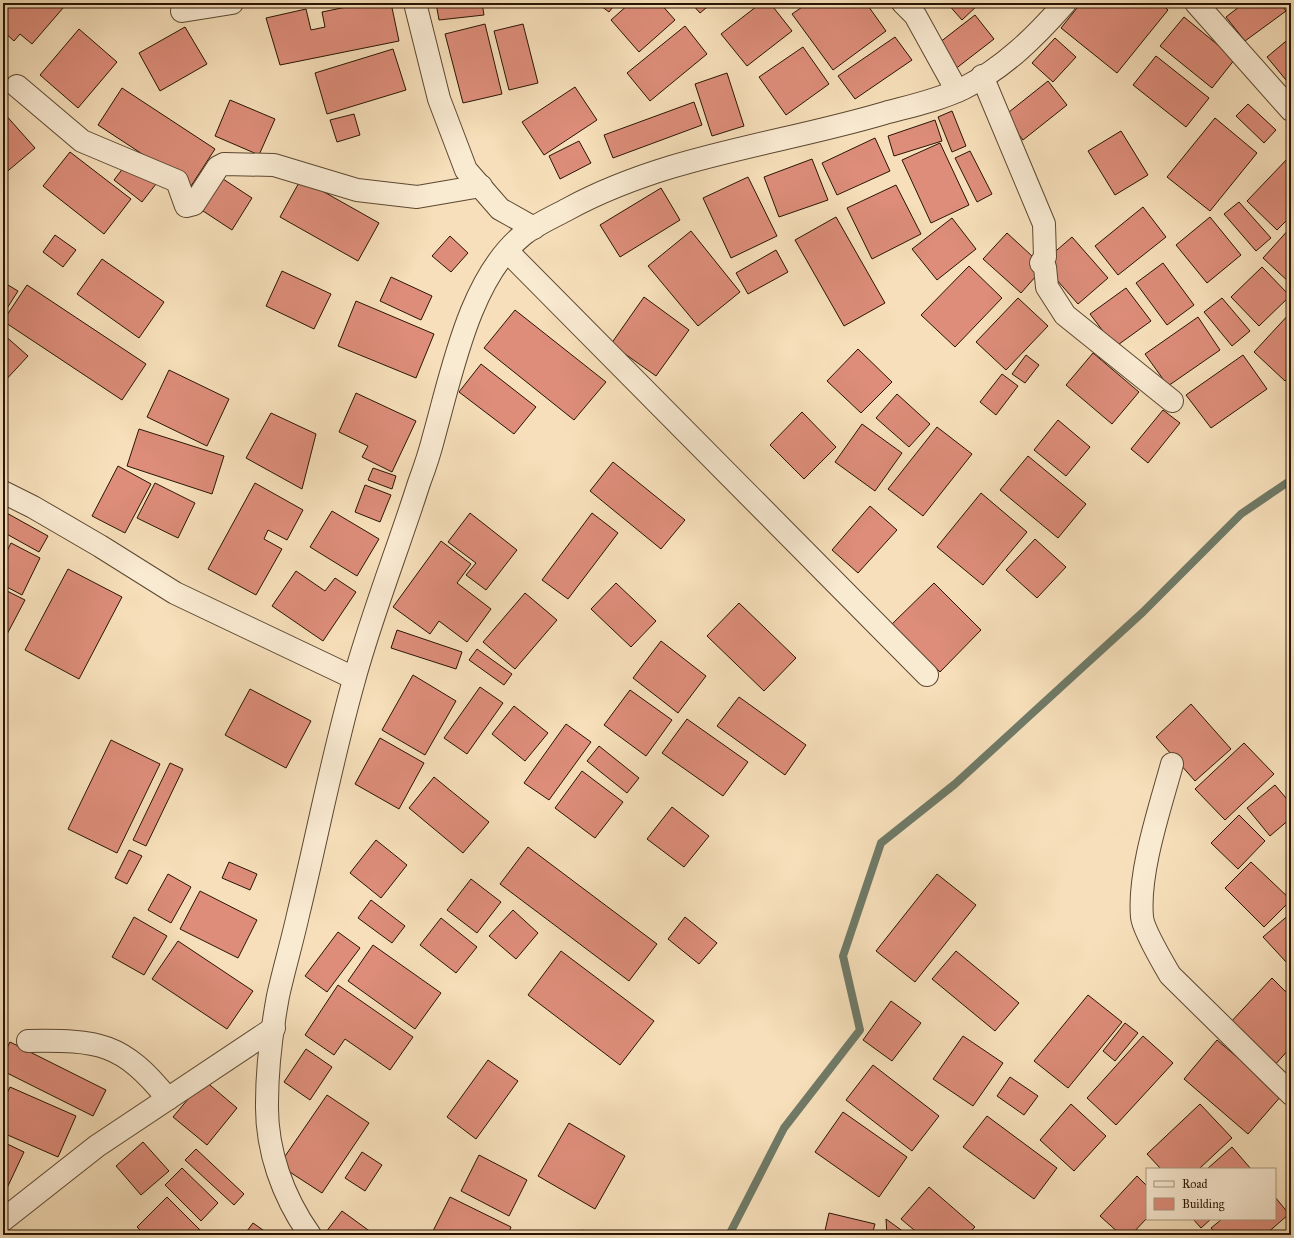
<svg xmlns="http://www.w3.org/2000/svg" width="1294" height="1238" font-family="'IM FELL Great Primer',serif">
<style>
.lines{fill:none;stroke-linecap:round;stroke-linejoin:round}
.stream{stroke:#6f7a67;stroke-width:8}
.building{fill:#dd8d7a;stroke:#291502}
.minor-casing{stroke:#5c4830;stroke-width:24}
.tertiary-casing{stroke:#5c4830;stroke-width:24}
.minor{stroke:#f9ead2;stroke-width:22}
.tertiary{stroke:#f9ead2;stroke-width:22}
</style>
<rect width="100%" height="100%" fill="#f6dfba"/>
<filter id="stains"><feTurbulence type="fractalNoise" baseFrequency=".005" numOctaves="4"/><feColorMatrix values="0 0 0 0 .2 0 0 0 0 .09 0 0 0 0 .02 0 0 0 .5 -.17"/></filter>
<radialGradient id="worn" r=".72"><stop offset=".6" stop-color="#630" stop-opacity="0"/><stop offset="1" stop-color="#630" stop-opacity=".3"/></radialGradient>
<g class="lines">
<polyline class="stream" points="729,1235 784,1128 860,1030 843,956 881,843 955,784 1143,612 1241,514 1291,480"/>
</g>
<g class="building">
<polygon points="3,3 58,3 63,8 32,44 20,34 14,41 3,31"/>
<polygon points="366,3 391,3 399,41 280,65 266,18 306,9 311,30 325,27 322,12"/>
<polygon points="436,3 482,3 484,15 439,20"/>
<polygon points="597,3 616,3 609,12"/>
<polygon points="630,3 660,3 675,20 639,52 611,20"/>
<polygon points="691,3 712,3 700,13"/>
<polygon points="761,3 770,3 792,31 747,66 721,34"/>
<polygon points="808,3 866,3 886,31 833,70 792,14"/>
<polygon points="947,3 980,3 962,20"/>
<polygon points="1081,3 1160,3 1168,10 1117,73 1061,28"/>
<polygon points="1244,3 1280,3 1286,11 1245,41 1226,17"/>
<polygon points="975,15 994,39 954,70 935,46"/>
<polygon points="1184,17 1235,59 1212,88 1160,46"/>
<polygon points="485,24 502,94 463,103 445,34"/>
<polygon points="523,24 538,83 509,90 494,31"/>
<polygon points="685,26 707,54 650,101 627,73"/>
<polygon points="185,27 207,64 160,91 139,53"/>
<polygon points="79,29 117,62 78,108 40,75"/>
<polygon points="895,37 912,60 855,99 838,76"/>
<polygon points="1291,37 1291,86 1267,57"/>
<polygon points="1055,38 1076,57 1053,82 1032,63"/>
<polygon points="803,47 829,84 786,115 759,77"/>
<polygon points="393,49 406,90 327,114 315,73"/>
<polygon points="1156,56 1209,98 1186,127 1133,85"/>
<polygon points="727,73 744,126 712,136 695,84"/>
<polygon points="1048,81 1067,105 1023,140 1004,116"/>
<polygon points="575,87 597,120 544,155 522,122"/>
<polygon points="122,88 215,149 191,186 98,125"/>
<polygon points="230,100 275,119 259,155 215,136"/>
<polygon points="694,102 702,125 613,158 604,135"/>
<polygon points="1248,104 1276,130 1264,143 1236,116"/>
<polygon points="952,111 966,146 952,152 938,117"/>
<polygon points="3,112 35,148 3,175"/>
<polygon points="354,114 360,135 337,142 330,120"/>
<polygon points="1215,118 1257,153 1210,211 1167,177"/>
<polygon points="935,120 942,141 894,156 888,136"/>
<polygon points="1121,131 1148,175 1115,195 1088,151"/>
<polygon points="875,138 890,171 837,195 822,163"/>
<polygon points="579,141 591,163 560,179 549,156"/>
<polygon points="940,143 969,205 931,223 902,160"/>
<polygon points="970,151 992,194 977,202 955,158"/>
<polygon points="70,152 131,199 104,234 43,186"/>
<polygon points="1290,156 1291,216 1277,230 1247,201"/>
<polygon points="812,159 828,200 779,217 764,177"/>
<polygon points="127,163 156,184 142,202 114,180"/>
<polygon points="220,177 252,198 232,230 200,209"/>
<polygon points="748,177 777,236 731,258 703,198"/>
<polygon points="301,179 379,223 358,261 280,217"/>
<polygon points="896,185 921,234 872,259 847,208"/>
<polygon points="661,188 680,220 620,257 600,225"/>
<polygon points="1239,202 1271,238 1256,251 1224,214"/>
<polygon points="1143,207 1166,237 1118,275 1095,246"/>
<polygon points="836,217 885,303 844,326 795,240"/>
<polygon points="1210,217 1241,255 1207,283 1176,245"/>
<polygon points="952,218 976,249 937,280 912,249"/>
<polygon points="1291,227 1291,284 1263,258"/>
<polygon points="691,231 740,292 698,326 648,266"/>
<polygon points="1007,233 1044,267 1021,293 983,259"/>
<polygon points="55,235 76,250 63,267 43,252"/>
<polygon points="450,236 468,253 451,272 432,256"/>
<polygon points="1072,237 1108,278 1078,304 1042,263"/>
<polygon points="776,250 788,272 748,294 736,273"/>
<polygon points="102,259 164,302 139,338 77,294"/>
<polygon points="1163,263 1194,305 1167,325 1136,283"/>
<polygon points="969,266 1002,298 955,347 921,315"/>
<polygon points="1262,267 1290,296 1259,326 1231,297"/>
<polygon points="282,271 331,294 314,329 266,306"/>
<polygon points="391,277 432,296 421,320 380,301"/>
<polygon points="3,282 18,291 4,313 3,312"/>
<polygon points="27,285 146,364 122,400 3,321"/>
<polygon points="1126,288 1151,321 1115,347 1090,314"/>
<polygon points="644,297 689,330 656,376 611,344"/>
<polygon points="1018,298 1048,326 1006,370 976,342"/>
<polygon points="1222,298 1250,331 1232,346 1204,312"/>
<polygon points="356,301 434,334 416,378 338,346"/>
<polygon points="515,310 606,382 574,420 484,348"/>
<polygon points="1291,312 1291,375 1285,381 1254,352"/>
<polygon points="1198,317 1220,350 1168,386 1145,354"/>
<polygon points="3,334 28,356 3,383"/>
<polygon points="858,349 892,382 861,413 827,381"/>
<polygon points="1093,353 1139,392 1112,424 1066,385"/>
<polygon points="1026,355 1039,365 1025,383 1012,374"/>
<polygon points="1243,355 1267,389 1211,428 1186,395"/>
<polygon points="481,364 536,407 514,434 459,392"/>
<polygon points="169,370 229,399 207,446 147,417"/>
<polygon points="1002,374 1018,386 996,415 980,402"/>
<polygon points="356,393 416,421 392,472 362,457 368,446 339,432"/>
<polygon points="897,394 930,424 909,447 876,418"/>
<polygon points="1163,410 1180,423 1148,463 1131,449"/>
<polygon points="802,412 836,447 804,479 770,445"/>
<polygon points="271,413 316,434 302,489 246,458"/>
<polygon points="1058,420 1090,447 1066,476 1034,450"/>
<polygon points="862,424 902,453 875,491 835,462"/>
<polygon points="937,427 972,454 923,516 888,489"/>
<polygon points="139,429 224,456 212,494 127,466"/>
<polygon points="1028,456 1086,504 1058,538 1000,490"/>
<polygon points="613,462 685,520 661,549 590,491"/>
<polygon points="118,466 151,484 125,533 92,516"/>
<polygon points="373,468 396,476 392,489 368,480"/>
<polygon points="155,483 195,503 178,538 137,518"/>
<polygon points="255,483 303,510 287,540 268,530 264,539 282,549 256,595 208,569"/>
<polygon points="365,485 391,495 380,522 355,512"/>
<polygon points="981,493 1027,532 983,585 937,547"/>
<polygon points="870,506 897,530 858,573 832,550"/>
<polygon points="3,511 48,536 39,552 3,532"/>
<polygon points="332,511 379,539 357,576 310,547"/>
<polygon points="470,513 517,550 486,590 466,575 476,563 448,542"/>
<polygon points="592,513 618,533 568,599 542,580"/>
<polygon points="1035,539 1066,567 1037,598 1006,570"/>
<polygon points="441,541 471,564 457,583 491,609 467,642 439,621 430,634 393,607"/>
<polygon points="11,543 40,558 22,595 3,585 3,559"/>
<polygon points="68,569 122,597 79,679 25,650"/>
<polygon points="296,571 325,591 335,578 356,592 323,641 272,606"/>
<polygon points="616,583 656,621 631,647 591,609"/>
<polygon points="934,583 981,630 940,672 892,624"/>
<polygon points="3,589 25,600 5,638 3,638"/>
<polygon points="525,593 557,620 515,669 483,642"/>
<polygon points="739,603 796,658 764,691 707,636"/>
<polygon points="397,630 462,652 456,669 391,648"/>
<polygon points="661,641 706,676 678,713 633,678"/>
<polygon points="477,649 512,674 504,685 469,660"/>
<polygon points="413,675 456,701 425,755 382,730"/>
<polygon points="480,687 503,703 467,754 444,738"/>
<polygon points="250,689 311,721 286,768 225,735"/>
<polygon points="630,690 672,720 646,756 604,725"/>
<polygon points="739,697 806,745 785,775 717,726"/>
<polygon points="1191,704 1231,749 1195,781 1156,737"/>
<polygon points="514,706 548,733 525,761 492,734"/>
<polygon points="687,719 748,762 723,796 662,753"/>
<polygon points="566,724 591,742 549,800 524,783"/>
<polygon points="380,738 424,763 399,809 355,784"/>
<polygon points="111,740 160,764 117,853 68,829"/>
<polygon points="1244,743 1274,774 1225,820 1195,789"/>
<polygon points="599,746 639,778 627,793 587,761"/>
<polygon points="170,763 183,769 146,846 133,840"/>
<polygon points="582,771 623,802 595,838 555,808"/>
<polygon points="434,777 489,822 463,853 409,808"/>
<polygon points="1275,785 1291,804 1291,818 1270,836 1247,808"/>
<polygon points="672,807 709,836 684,867 647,839"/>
<polygon points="1239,815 1265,841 1238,869 1211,843"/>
<polygon points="376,840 407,865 381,898 350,873"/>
<polygon points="528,847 657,944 629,981 500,884"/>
<polygon points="129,850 142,856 127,884 115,878"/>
<polygon points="229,862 257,874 250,890 222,878"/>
<polygon points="1251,862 1291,900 1264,927 1225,888"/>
<polygon points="168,874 191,887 171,923 148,910"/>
<polygon points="937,874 976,905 915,982 876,951"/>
<polygon points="471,879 501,902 477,933 447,910"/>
<polygon points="200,891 257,920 238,958 180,929"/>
<polygon points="371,900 405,926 392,943 358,918"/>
<polygon points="513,910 538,933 516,959 489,936"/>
<polygon points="1291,913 1291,960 1287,963 1263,937"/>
<polygon points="134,917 167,936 144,975 112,957"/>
<polygon points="685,917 717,943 699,964 668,939"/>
<polygon points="441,918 477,947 456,973 420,945"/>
<polygon points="338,932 360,948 327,992 305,976"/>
<polygon points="178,941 253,991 227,1029 152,979"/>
<polygon points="373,945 441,993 415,1029 348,981"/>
<polygon points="561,951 654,1021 620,1065 528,995"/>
<polygon points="956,951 1019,1003 995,1031 932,979"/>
<polygon points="1272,978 1291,997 1291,1047 1273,1067 1228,1025"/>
<polygon points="338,985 413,1037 390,1070 345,1039 334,1055 305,1035"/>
<polygon points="1088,995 1122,1022 1068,1088 1034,1061"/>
<polygon points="891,1001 921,1023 892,1061 863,1040"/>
<polygon points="1125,1023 1138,1033 1115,1061 1103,1051"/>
<polygon points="963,1036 1003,1063 973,1106 933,1079"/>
<polygon points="1143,1036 1173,1063 1116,1125 1087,1098"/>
<polygon points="1217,1040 1282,1095 1248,1134 1184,1079"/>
<polygon points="10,1042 106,1090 93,1116 3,1071 3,1056"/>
<polygon points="306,1049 332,1067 310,1100 284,1082"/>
<polygon points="488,1060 518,1081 476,1139 447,1117"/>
<polygon points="873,1065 939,1116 912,1151 846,1100"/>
<polygon points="1010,1077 1038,1096 1024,1115 997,1096"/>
<polygon points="204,1080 237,1108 207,1145 173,1117"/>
<polygon points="10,1087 76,1116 58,1157 3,1133 3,1102"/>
<polygon points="327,1095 369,1123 322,1193 279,1165"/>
<polygon points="1071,1104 1106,1136 1074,1171 1040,1140"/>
<polygon points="1200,1104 1232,1138 1199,1169 1161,1169 1147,1154"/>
<polygon points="843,1112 907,1157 879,1197 815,1152"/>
<polygon points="987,1116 1057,1168 1034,1199 963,1147"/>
<polygon points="569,1123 625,1156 595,1209 538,1176"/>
<polygon points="3,1142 24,1152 7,1188 3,1186"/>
<polygon points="143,1142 169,1171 141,1195 116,1166"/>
<polygon points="1232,1147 1251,1169 1207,1169"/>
<polygon points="196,1149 244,1194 234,1205 185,1160"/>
<polygon points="362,1152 382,1165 365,1191 345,1178"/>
<polygon points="479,1155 527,1180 509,1216 461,1191"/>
<polygon points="182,1168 218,1203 201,1221 165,1185"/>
<polygon points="1137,1176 1147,1186 1147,1218 1131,1235 1121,1235 1100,1216"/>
<polygon points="929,1187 975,1227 967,1235 920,1235 901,1219"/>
<polygon points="167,1197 201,1231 197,1235 145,1235 137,1227"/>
<polygon points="450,1197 511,1227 508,1235 431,1235"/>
<polygon points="1275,1197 1289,1214 1265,1235 1217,1235 1211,1228 1222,1219 1275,1219"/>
<polygon points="342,1211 375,1235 330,1235 326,1232"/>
<polygon points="829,1213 875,1224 872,1235 824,1235"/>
<polygon points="886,1219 908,1235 887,1235"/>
<polygon points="1193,1219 1211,1219 1201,1228"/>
<polygon points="253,1223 270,1235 244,1235"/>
<polygon points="582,1230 596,1235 580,1235"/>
</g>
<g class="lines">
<g class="minor-casing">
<g id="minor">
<polyline points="415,3 439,99 466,170 500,209 534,228"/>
<polyline points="903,3 915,15 957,91"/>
<polyline points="1196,3 1291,110"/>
<polyline points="182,11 232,3"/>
<polyline points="982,76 1044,224 1045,257 1041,263 1045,267 1047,287 1065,315 1172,401"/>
<polyline points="17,86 82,141 177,181 186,206 194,204 218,167 224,164 274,165 357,190 417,197 481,186"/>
<polyline points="508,252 927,675"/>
<polyline points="3,492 33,507 100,546 175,593 354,678"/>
<path d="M1172 764C1160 808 1138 872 1142 917 1143 929 1163 963 1170 975L1291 1094"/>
<path d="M28 1041C99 1040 122 1042 168 1099"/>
<polyline points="3,1220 97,1146 274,1028"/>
</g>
</g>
<g class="tertiary-casing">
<path id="tertiary" d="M310 1235C283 1197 266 1150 267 1103 267 1069 272 1029 278 996 284 969 292 942 298 915 317 837 332 758 354 680 372 614 398 549 419 483 425 467 430 452 434 436 452 372 470 277 524 234 537 224 553 217 568 209 668 155 777 145 885 113 911 106 939 100 964 88 1004 68 1036 36 1065 3"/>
</g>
<use href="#minor" class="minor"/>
<use href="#tertiary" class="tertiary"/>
</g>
<rect width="1294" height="1238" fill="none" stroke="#f6dfba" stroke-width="16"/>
<rect x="4" y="4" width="1286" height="1230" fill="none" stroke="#291502" stroke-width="2"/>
<rect x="8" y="8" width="1278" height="1222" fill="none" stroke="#291502"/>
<rect x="1146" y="1168" width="130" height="52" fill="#f9ead2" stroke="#a6957f"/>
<rect x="1154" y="1181" width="20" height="6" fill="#f9ead2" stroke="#a6957f"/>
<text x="1182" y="1188" font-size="12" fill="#291502">Road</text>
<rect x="1154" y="1198" width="20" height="12" fill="#dd8d7a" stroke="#a6957f"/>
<text x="1182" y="1208" font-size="12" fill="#291502">Building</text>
<rect width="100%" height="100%" filter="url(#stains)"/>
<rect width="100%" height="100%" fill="url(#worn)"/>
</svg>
